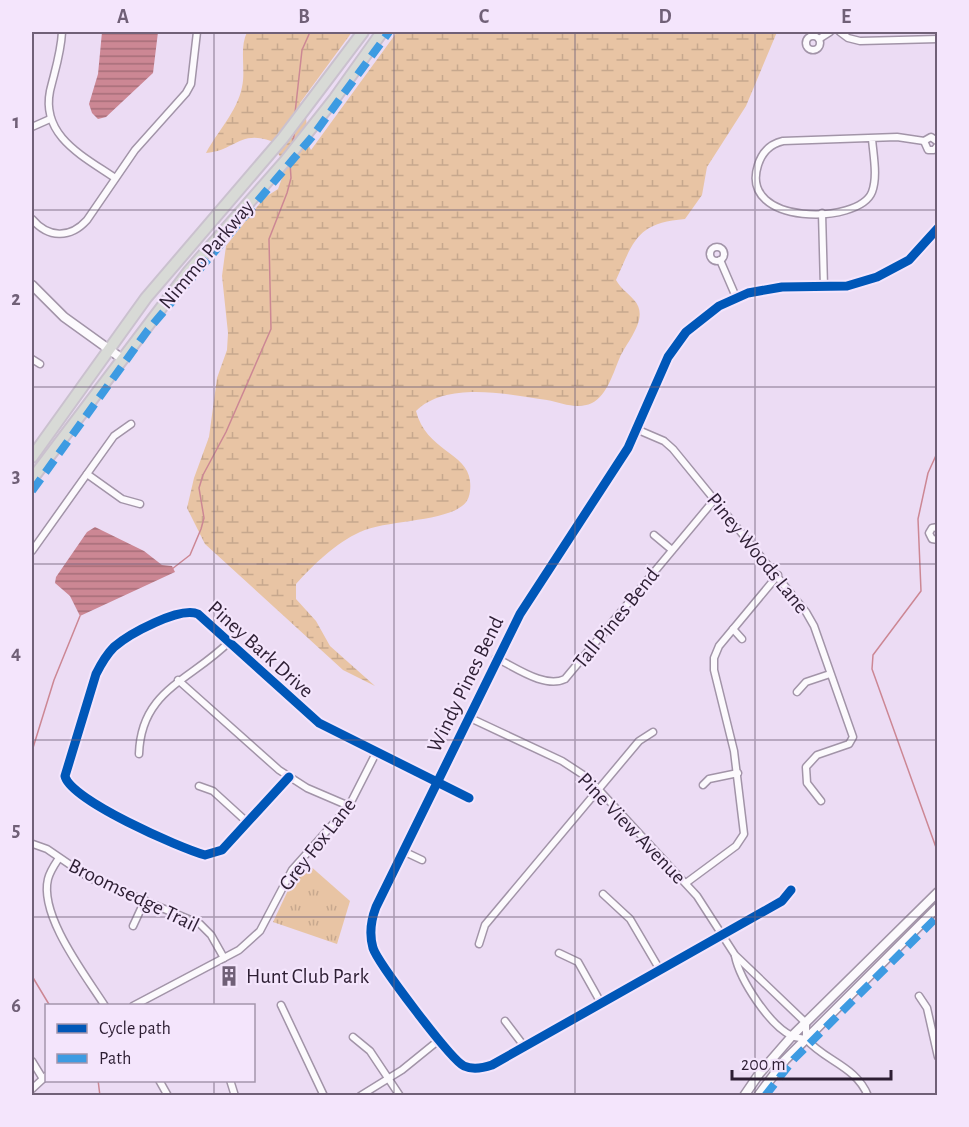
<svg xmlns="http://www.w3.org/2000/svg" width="969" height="1127" font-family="'Alegreya Sans',sans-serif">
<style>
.wetland{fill:url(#wetland-marsh)}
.park{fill:url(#park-tufts)}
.water{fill:url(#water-rules)}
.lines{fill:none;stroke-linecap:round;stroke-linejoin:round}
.stream{stroke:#cc8794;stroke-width:1.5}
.street-casing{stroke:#a294a8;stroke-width:9}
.secondary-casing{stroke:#a294a8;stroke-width:11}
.highway-casing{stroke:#cac1ce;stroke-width:14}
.street{stroke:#fcfafd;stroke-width:6}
.secondary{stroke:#fcfafd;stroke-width:8}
.highway{stroke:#d8dad6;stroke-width:10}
.quiet{stroke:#3d9be2;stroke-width:8;stroke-dasharray:15 8;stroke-linecap:butt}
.cycleway-casing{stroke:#f4e5fc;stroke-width:13}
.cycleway{stroke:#0057b8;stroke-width:9}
.grid{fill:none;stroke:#706077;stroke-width:1.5;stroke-opacity:0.55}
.labels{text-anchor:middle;stroke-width:4.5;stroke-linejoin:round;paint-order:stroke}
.street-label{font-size:21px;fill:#2d1e33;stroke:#f4e5fc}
.poi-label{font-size:21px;fill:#2d1e33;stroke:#f4e5fc;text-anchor:start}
.neatline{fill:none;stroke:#706077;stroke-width:2}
.grid-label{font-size:20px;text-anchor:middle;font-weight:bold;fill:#706077}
</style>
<defs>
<pattern id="wetland-marsh" width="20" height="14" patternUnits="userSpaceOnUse" patternTransform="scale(1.5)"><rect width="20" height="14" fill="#e8c4a4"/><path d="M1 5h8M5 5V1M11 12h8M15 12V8" fill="none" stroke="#c7a88e"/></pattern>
<pattern id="park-tufts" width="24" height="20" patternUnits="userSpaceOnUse" patternTransform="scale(1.5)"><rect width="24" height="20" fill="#e8c4a4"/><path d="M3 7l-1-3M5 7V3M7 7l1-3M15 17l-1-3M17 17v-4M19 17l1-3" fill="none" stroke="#c7a88e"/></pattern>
<pattern id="water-rules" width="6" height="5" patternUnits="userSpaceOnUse" patternTransform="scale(1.5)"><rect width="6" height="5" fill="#cc8794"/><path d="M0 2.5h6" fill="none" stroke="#a66e79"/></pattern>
</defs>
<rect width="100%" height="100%" fill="#ecdcf4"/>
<path class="wetland" d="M247 32H352L300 103C312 120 302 133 311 150L397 32H777L746 106 707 167 702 195 685 219C637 223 634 240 616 280 621 289 627 292 634 300 650 317 628 340 620 357 614 371 607 396 592 403 577 410 562 403 547 400 508 394 446 381 416 411 426 451 467 452 470 481 471 489 470 501 462 506 442 522 386 520 360 532 336 543 313 565 296 584V599L316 621 330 646 375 686 343 670 205 544 187 508 194 478 209 437 217 378 227 350 228 333 222 276 226 246 264 198 278 189 286 167 271 141C239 130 235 151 206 153 217 132 237 112 242 87 246 69 239 49 247 32Z"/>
<polygon class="park" points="308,864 350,901 337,944 273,922 292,882"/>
<g class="water">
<polygon points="102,32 158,32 153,73 106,117 98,119 92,113 89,104 98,74"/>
<polygon points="95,527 144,551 162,565 172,566 175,572 80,616 70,596 55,583 56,577 87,532"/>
</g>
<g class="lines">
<g class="stream">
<polyline points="295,113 302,50 310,32"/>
<polyline points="292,146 295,130"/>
<polyline points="938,451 928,473 918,519 921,591 873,655 872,669 938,853"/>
<polyline points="172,569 190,555 201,529 204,518 199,488 203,475 226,432 271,329 269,239 287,193 291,178 290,162"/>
<polyline points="32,751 54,680 80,616"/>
<polyline points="32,976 50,1006"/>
<polyline points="98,1080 100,1096"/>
</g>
<g class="street-casing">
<g id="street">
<path d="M62 32C61 53 55 70 50 91 41 136 83 156 115 178"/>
<polyline points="840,32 848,38 860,41 938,39"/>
<circle cx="813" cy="43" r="7"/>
<polyline points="819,39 830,32"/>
<polyline points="32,127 50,119"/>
<path d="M872 138C873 154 878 176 872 192 859 225 738 226 758 165 762 152 770 144 783 141L897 137 924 141 931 137 938 142"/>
<polyline points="924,141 928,150 934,150 938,145"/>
<polyline points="822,213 824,287"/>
<path d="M32 219C48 238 70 239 87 220L135 150 186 93 191 84 197 32"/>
<circle cx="717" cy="254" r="7"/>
<polyline points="720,260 736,297"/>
<polyline points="32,359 40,364"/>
<polyline points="636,429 664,441 673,449 806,612 814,626 853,737 849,744 817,755 806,767 807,783 821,801"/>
<polyline points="87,474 122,499 140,504"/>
<polyline points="938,527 932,528 929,533 932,539 938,540"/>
<polyline points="654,535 672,550"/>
<polyline points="32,551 114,436 131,424"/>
<polyline points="733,629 742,639"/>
<path d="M496 658C515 667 545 689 565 679L715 499"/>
<polyline points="178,680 279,770 307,788 349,806"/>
<polyline points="797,692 806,682 830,674"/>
<polyline points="468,717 562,761 588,778 697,896 735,955 806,1023 806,1039"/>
<path d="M139 754C141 690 190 681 229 642"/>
<path d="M289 777 222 850 205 855C180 848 70 800 65 776L96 674C101 664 106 655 114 647 129 634 180 606 198 614L319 723 469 798"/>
<polyline points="703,785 709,779 738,773"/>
<polyline points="199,786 213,791 247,822"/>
<polyline points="33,844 47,849 88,877 200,924 211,935 224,958"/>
<polyline points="403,851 422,860"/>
<path d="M59 858C55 864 50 871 48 879 39 916 86 976 105 1006"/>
<polyline points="686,883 736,846 744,834 734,751 714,670 714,658 719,646 778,575"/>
<path d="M791 890 782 901 492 1065C483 1068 473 1070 464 1066 451 1060 378 963 373 948 369 934 371 920 376 907L520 614 628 448 668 357 686 332 719 306 748 293 782 287 847 286 877 277 909 260 938 228"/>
<polyline points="603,894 630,919 660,970"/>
<polyline points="133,926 145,900"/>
<polyline points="479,944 485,925 639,741 653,732"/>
<polyline points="559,953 578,962 601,1003"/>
<path d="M735 956C740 980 769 1025 792 1036 795 1038 802 1038 806 1039"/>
<polyline points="919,996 927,1008 938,1057"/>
<polyline points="281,1005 324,1096"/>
<polyline points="133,1006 239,950 260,931 292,870 349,806 376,753"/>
<polyline points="505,1021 524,1046"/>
<polyline points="353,1037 370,1051 400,1096"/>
<path d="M806 1039C825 1061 856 1066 868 1096"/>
<polyline points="32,1061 43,1079"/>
<polyline points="159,1080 168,1096"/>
<polyline points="230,1080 235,1096"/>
<polyline points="32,1089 46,1076"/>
<polyline points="360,1096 402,1070 439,1040"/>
</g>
</g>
<g class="secondary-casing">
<g id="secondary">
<polyline points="32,285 64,317 121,358"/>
<polyline points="744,1096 759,1074 792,1036 938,892"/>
<polyline points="758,1096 785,1060 938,907"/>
</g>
</g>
<g class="highway-casing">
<g id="highway">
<polyline points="32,457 146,298 283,138 363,32"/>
<polyline points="32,479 189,271 286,160 335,98 382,32"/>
</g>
</g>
<use href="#street" class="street"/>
<use href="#secondary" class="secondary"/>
<use href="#highway" class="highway"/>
<g class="quiet">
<polyline points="32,491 148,330 312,137 389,32"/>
<polyline points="765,1096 794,1059 938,916"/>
</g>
<g class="cycleway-casing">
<g id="cycleway">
<path d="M289 777 222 850 205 855C180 848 70 800 65 776L96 674C101 664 106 655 114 647 129 634 180 606 198 614L319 723 469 798"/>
<path d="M791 890 782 901 492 1065C483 1068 473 1070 464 1066 451 1060 378 963 373 948 369 934 371 920 376 907L520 614 628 448 668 357 686 332 719 306 748 293 782 287 847 286 877 277 909 260 938 228"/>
</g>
</g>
<use href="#cycleway" class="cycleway"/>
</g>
<path class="grid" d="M214 32V1006M394 32V1096M575 32V1096M755 32V1096M32 210H938M32 387H938M32 564H938M32 740H938M32 917H938M214 1080V1096"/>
<defs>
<g id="building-bare" transform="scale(1.62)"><path d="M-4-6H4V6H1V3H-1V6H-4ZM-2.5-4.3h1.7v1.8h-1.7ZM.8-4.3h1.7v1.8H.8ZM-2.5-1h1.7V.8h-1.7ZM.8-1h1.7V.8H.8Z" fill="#706077" stroke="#f4e5fc" stroke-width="2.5" paint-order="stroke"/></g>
</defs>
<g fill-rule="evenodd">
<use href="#building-bare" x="229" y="976"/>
</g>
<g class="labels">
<g class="street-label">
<text transform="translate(206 254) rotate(-50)" y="7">Nimmo Parkway</text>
<text transform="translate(758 553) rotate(51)" y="7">Piney Woods Lane</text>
<text transform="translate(616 618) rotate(-51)" y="7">Tall Pines Bend</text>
<text transform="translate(261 649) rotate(42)" y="7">Piney Bark Drive</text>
<text transform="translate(465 684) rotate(-64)" y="7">Windy Pines Bend</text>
<text transform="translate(632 828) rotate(46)" y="7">Pine View Avenue</text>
<text transform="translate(317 844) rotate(-52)" y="7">Grey Fox Lane</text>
<text transform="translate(134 895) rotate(26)" y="7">Broomsedge Trail</text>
</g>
<g class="poi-label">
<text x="246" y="983">Hunt Club Park</text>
</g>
</g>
<rect width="969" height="1127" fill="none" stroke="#f4e5fc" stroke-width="66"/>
<rect x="45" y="1004" width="210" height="78" fill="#f4e5fc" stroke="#a495ac" stroke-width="1.5"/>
<rect x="57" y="1024" width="30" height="9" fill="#0057b8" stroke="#a495ac" stroke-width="1.5"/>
<text x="99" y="1034" font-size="18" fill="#2d1e33">Cycle path</text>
<rect x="57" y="1054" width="30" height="9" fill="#3d9be2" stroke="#a495ac" stroke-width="1.5"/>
<text x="99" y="1064" font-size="18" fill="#2d1e33">Path</text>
<path d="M732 1070v9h159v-9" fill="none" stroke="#2d1e33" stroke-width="3"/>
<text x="741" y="1070" font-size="18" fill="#2d1e33" stroke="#f4e5fc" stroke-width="4.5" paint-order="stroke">200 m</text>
<rect x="33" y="33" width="903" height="1061" class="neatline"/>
<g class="grid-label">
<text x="123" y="23">A</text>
<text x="304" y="23">B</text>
<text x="484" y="23">C</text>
<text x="665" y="23">D</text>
<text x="846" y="23">E</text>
<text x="16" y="128">1</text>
<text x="16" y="305">2</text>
<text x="16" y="482">3</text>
<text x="16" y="659">4</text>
<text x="16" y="836">5</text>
<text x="16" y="1012">6</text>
</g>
</svg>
